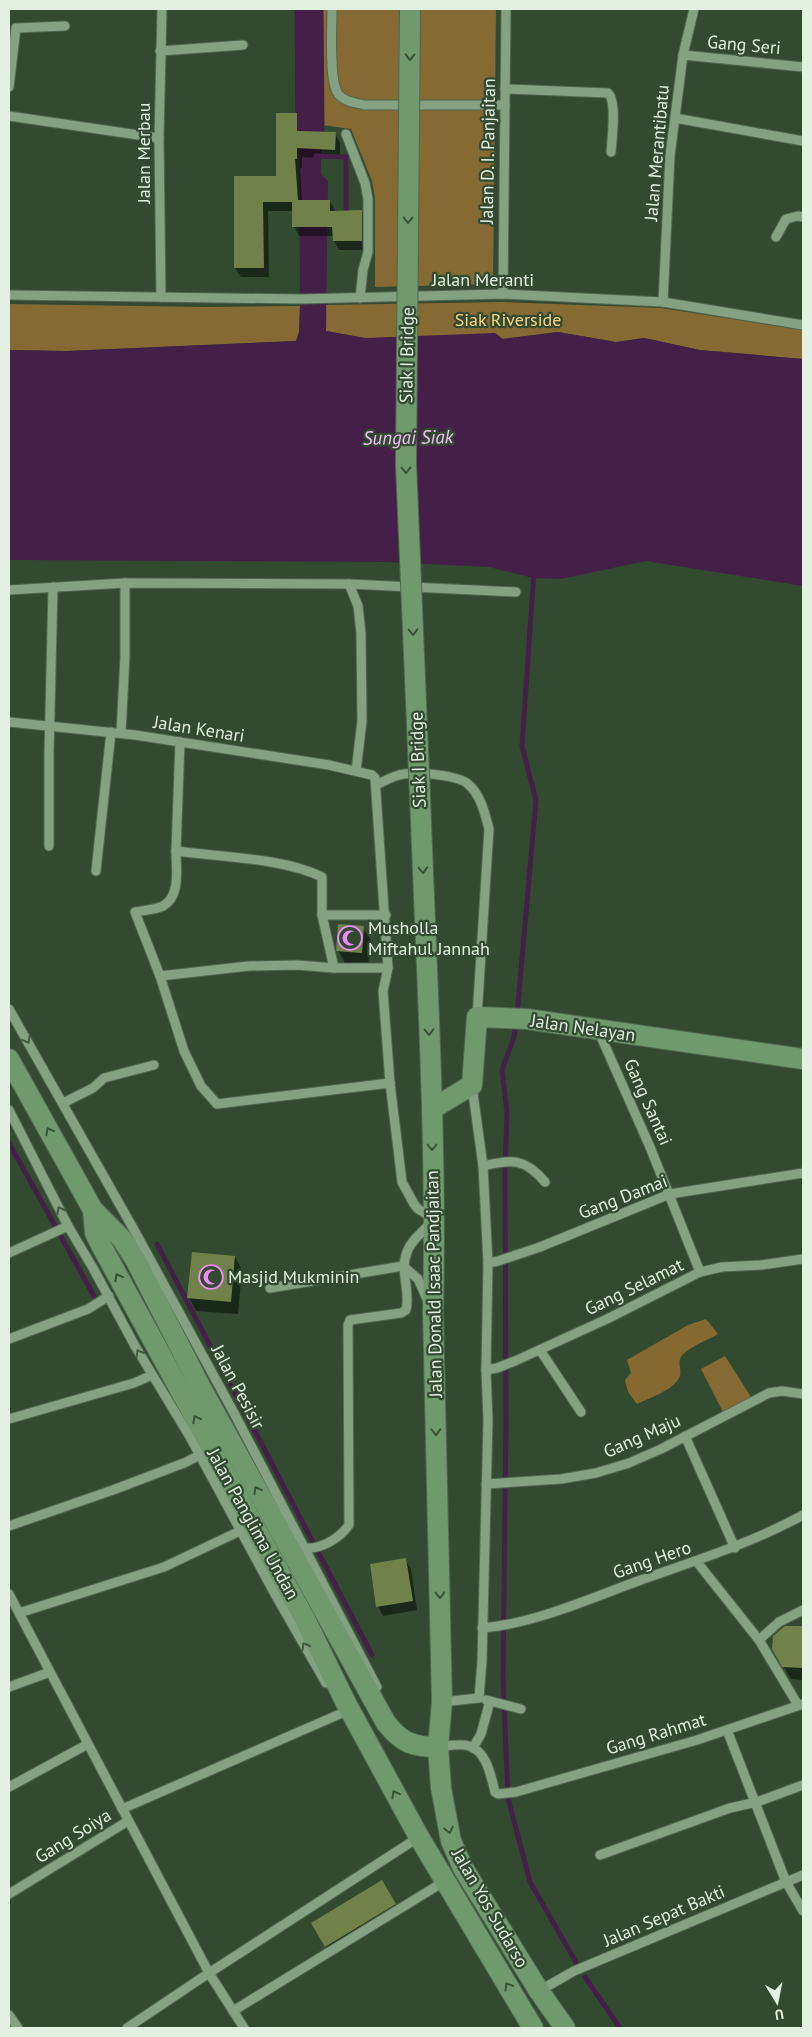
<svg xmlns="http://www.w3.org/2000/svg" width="812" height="2037" font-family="'PT Sans',sans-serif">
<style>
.green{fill:#856a34}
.forest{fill:#856930}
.water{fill:#442049}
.shadow{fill:#0007}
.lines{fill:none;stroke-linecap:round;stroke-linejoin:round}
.stream{stroke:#442049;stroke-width:5}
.river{stroke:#442049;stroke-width:29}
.building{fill:#708249}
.minor-casing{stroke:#516750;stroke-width:11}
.major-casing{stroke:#516750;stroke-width:22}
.minor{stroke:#84a182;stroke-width:9}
.major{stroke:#709a6e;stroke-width:20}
.major-bridge-casing{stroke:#516750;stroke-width:22;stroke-linecap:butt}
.major-bridge{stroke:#709a6e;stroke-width:20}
.oneway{stroke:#385336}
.oneway2{stroke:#425c40}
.labels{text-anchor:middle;stroke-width:4.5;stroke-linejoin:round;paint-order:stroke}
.street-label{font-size:18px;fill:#e2f1e1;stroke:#324b30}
.park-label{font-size:18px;fill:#ffd480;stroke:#324b30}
.poi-label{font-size:18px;fill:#e2f1e1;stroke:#324b30;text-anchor:start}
.water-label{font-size:19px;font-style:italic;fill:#f8bbff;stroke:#324b30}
</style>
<rect width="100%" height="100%" fill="#324b30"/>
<g class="green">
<polygon points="323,9 496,9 493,284 375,287 375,199 372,181 351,129 322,125"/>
<polygon points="502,302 661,308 803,330 803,359 700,350 644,338 616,342 558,332 503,339 365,338 326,331 326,305"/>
<polygon points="9,304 205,307 300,306 299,332 296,341 67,351 9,350"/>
<polygon points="725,1356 751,1397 723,1412 701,1369"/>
</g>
<path class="forest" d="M706 1319 718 1334C710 1339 682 1350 680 1359 678 1367 684 1374 677 1381 668 1392 649 1398 637 1404L628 1392 625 1380 631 1373 627 1360 688 1325Z"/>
<polygon class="water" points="322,91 321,174 328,181 326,331 365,338 495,333 503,339 558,332 616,342 644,338 700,350 803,359 803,586 646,561 561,579 533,578 489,567 386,562 9,560 9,350 67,351 296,341 299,332 300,306 299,92"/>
<g class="shadow">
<polygon points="297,114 302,124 302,132 335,133 340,143 340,159 302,157 302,168 300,168 302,202 330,201 336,212 361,211 367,221 367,250 339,250 334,241 334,236 299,236 294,227 293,211 268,211 269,277 241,277 235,268 235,178 277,177"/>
<polygon points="363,928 371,940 368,965 345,963 338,950"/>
<polygon points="235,1257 242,1270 238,1314 196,1311 189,1298"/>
<polygon points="405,1560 411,1569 417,1610 383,1616 378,1606"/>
<polygon points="786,1627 803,1627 803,1680 791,1679 773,1649"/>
<polygon points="382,1882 400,1913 331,1955 312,1923"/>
</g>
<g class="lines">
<g class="stream">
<polyline points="316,156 346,157 346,217"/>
<polyline points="517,1015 536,800 522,746 534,571"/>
<polyline points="516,1023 514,1037 502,1070 507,1112 505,1171 506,1424 503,1678 508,1798 530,1882 577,1964"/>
<polyline points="9,1143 94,1296"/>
<polyline points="157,1244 372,1655"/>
<polyline points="585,1977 620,2028"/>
</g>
<polyline class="river" points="309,9 310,131"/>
</g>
<g class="building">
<polygon points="276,113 297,113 297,131 336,132 335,150 297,148 297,159 295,159 298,200 330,200 330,211 362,210 362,241 333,241 332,227 292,227 292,202 263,202 264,268 234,268 234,176 276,176"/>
<polygon points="338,924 364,926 362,953 336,951"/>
<polygon points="192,1252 235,1256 231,1302 187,1298"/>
<polygon points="406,1558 413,1601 376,1607 370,1564"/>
<polygon points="785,1626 803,1626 803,1668 782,1667 772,1649 773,1636"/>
<polygon points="382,1880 396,1904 325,1947 311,1923"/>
</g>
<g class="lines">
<g class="minor-casing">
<g id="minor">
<path d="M332 9C332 28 329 77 337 92 343 102 356 103 365 105H505"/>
<polyline points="160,51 243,45"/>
<polyline points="683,55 803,67"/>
<polyline points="9,87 16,28 65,26"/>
<path d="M505 89 608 93C617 101 612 139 611 152"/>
<polyline points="9,116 159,138"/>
<polyline points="675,118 803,141"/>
<polyline points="346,134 365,183 368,199 368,252 363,270 360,298"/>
<polyline points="776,237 786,219 798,216 803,217"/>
<polyline points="503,294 506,9"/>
<polyline points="9,295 300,299 503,294 663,302 803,325"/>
<polyline points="161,297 159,138 162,9"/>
<polyline points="663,302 670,156 683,55 694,9"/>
<polyline points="349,584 516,592"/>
<polyline points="9,590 125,583 349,584 358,606 361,633 362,721 356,771"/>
<path d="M9 722 135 735 329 765 372 775 375 778 388 968 383 991 390 1083 402 1182 414 1204 418 1209 433 1218C427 1231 412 1237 407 1252 399 1271 411 1290 406 1310L401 1313 350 1320 348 1325 349 1525C339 1539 320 1550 303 1548"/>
<polyline points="121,733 125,656 125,583"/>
<path d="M180 742 176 851C220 857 284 858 322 877V915L334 968"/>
<path d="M376 785C385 781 394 775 404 774 418 772 458 775 468 784 481 795 485 814 489 829L477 1017"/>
<polyline points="49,846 49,753 53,587"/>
<path d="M176 851C176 869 181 896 163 906 155 910 144 910 135 912L160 976 184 1051 201 1086 217 1104 390 1083"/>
<polyline points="96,871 111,732"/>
<polyline points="322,915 386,915"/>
<polyline points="160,976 249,966 297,965 334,968 388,968"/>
<polyline points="9,1009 133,1228 234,1413 377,1687"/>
<polyline points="598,1030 650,1147 700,1272"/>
<polyline points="63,1103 93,1088 104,1078 154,1065"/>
<polyline points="9,1110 68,1226 93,1268 135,1346 190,1437 276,1596 326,1683"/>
<path d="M483 1166C512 1159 525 1158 545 1182"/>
<polyline points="9,1253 68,1226"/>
<polyline points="488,1263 498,1261 540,1247 670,1194 803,1173"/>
<polyline points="403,1266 418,1279 428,1301"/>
<polyline points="270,1288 403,1266"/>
<polyline points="9,1339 88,1309 109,1296"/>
<polyline points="540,1350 581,1412"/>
<polyline points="486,1370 497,1368 515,1361 607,1319 700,1272 722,1267 761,1265 803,1259"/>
<polyline points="9,1419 134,1383 152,1375"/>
<polyline points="685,1436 735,1548"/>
<polyline points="486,1484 561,1479 596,1473 629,1463 661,1449 769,1393 782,1391 803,1394"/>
<polyline points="9,1526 113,1490 184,1463 200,1455"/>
<polyline points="697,1562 759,1640 779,1622 803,1610"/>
<polyline points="9,1594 209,1973 244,2028"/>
<polyline points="19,1613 164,1567 240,1531"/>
<path d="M482 1628C533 1624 589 1599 638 1581 694 1561 750 1544 803 1515"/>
<polyline points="759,1640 798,1705"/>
<polyline points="9,1687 50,1672"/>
<polyline points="486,1700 521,1709"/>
<polyline points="442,1702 479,1698 482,1661 488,1420 486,1370 488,1263 483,1166 472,1086"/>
<polyline points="727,1730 786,1882 803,1911"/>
<path d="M438 1747C447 1746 461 1743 469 1746 487 1751 491 1777 495 1792L498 1794 516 1792 697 1740 803 1704"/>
<polyline points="473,1748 481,1734 490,1701"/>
<polyline points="9,1787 88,1744"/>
<polyline points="122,1809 349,1710"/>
<polyline points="600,1855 730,1808 757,1802 803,1785"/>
<polyline points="9,1894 128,1821"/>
<polyline points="539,1991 574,1971 803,1875"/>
<polyline points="233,2011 445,1881"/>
<polyline points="9,2015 18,2028"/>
<polyline points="127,2028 209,1973 419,1837"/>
</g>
</g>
<g class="major-casing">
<g id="major">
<path d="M421 821C427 984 437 1149 433 1312L442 1702 438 1747 441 1788 451 1841 463 1868 539 1991 565 2028"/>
<polyline points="9,1059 93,1210 95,1233 102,1247 305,1619 346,1703 419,1837 533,2028"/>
<polyline points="432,1109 472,1085 477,1017 527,1019 803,1059"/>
<path d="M93 1210 122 1239 136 1261 200 1386 386 1723C402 1743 413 1747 438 1747"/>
</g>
</g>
<use href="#minor" class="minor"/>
<use href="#major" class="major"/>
<g class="major-bridge-casing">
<polyline id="major-bridge" points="410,9 406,464 421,821"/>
</g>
<use href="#major-bridge" class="major-bridge"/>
</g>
<defs><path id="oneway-chevron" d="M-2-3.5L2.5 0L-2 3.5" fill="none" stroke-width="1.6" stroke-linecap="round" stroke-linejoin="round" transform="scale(1.25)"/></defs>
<g class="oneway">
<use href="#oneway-chevron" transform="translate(410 57) rotate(91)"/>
<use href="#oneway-chevron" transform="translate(408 220) rotate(91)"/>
<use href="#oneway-chevron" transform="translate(406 470) rotate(88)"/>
<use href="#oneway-chevron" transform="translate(413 632) rotate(88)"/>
<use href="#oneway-chevron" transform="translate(423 870) rotate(88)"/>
<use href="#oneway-chevron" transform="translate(429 1032) rotate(88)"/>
<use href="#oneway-chevron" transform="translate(49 1131) rotate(-119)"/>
<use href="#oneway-chevron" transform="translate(432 1147) rotate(90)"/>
<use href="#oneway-chevron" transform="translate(118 1277) rotate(-119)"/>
<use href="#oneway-chevron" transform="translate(196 1419) rotate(-119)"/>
<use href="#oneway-chevron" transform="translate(436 1432) rotate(89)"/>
<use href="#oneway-chevron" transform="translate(257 1490) rotate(-119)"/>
<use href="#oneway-chevron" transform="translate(440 1595) rotate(89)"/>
<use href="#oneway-chevron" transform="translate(395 1794) rotate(-119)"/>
<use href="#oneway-chevron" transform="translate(449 1830) rotate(78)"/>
<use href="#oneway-chevron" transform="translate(508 1986) rotate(-121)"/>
</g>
<g class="oneway2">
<use href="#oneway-chevron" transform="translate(27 1040) rotate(61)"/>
<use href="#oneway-chevron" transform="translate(60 1210) rotate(-117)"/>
<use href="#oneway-chevron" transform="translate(139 1353) rotate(-120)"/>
<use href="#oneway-chevron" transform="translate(305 1646) rotate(-120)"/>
</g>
<defs>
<g id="mosque-ring" transform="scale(1.25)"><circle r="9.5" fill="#324b30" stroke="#ed8cf9" stroke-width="1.5"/><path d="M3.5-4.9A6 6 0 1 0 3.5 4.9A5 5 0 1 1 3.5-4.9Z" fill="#ed8cf9"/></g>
</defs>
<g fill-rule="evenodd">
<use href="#mosque-ring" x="350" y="938"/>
<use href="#mosque-ring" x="211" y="1277"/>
</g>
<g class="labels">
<g class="street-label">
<text transform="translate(744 45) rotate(5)" y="6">Gang Seri</text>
<text transform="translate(488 151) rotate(-89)" y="6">Jalan D. I. Panjaitan</text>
<text transform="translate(144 153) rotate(-90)" y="6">Jalan Merbau</text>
<text transform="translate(657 153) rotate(-85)" y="6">Jalan Merantibatu</text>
<text x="483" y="286">Jalan Meranti</text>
<text transform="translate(407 355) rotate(-89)" y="6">Siak I Bridge</text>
<text transform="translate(199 729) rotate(9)" y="6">Jalan Kenari</text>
<text transform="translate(418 760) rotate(-92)" y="6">Siak I Bridge</text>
<text transform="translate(583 1028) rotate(8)" y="6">Jalan Nelayan</text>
<text transform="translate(648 1102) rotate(66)" y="6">Gang Santai</text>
<text transform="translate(623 1197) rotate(-21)" y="6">Gang Damai</text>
<text transform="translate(434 1284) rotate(-91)" y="6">Jalan Donald Isaac Pandjaitan</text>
<text transform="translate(634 1287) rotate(-26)" y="6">Gang Selamat</text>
<text transform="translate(238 1387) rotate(62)" y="6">Jalan Pesisir</text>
<text transform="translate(642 1436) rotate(-24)" y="6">Gang Maju</text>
<text transform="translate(253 1524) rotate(61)" y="6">Jalan Panglima Undan</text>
<text transform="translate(652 1560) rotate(-19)" y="6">Gang Hero</text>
<text transform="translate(656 1734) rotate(-17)" y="6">Gang Rahmat</text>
<text transform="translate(73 1836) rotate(-32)" y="6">Gang Soiya</text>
<text transform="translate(490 1908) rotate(60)" y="6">Jalan Yos Sudarso</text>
<text transform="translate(664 1916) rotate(-23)" y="6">Jalan Sepat Bakti</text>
</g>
<g class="park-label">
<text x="508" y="326">Siak Riverside</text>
</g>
<g class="poi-label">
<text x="368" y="934">Musholla<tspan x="368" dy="21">Miftahul Jannah</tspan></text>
<text x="228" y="1283">Masjid Mukminin</text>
</g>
<g class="water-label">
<text transform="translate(408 437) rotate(-1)" y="7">Sungai Siak</text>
</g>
</g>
<rect width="812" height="2037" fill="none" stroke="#e2f1e1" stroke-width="20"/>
<g transform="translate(777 2002) rotate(170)" stroke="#324b30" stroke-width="4" paint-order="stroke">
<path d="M0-4L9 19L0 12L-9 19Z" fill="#e2f1e1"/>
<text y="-8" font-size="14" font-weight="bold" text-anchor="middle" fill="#e2f1e1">U</text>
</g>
</svg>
